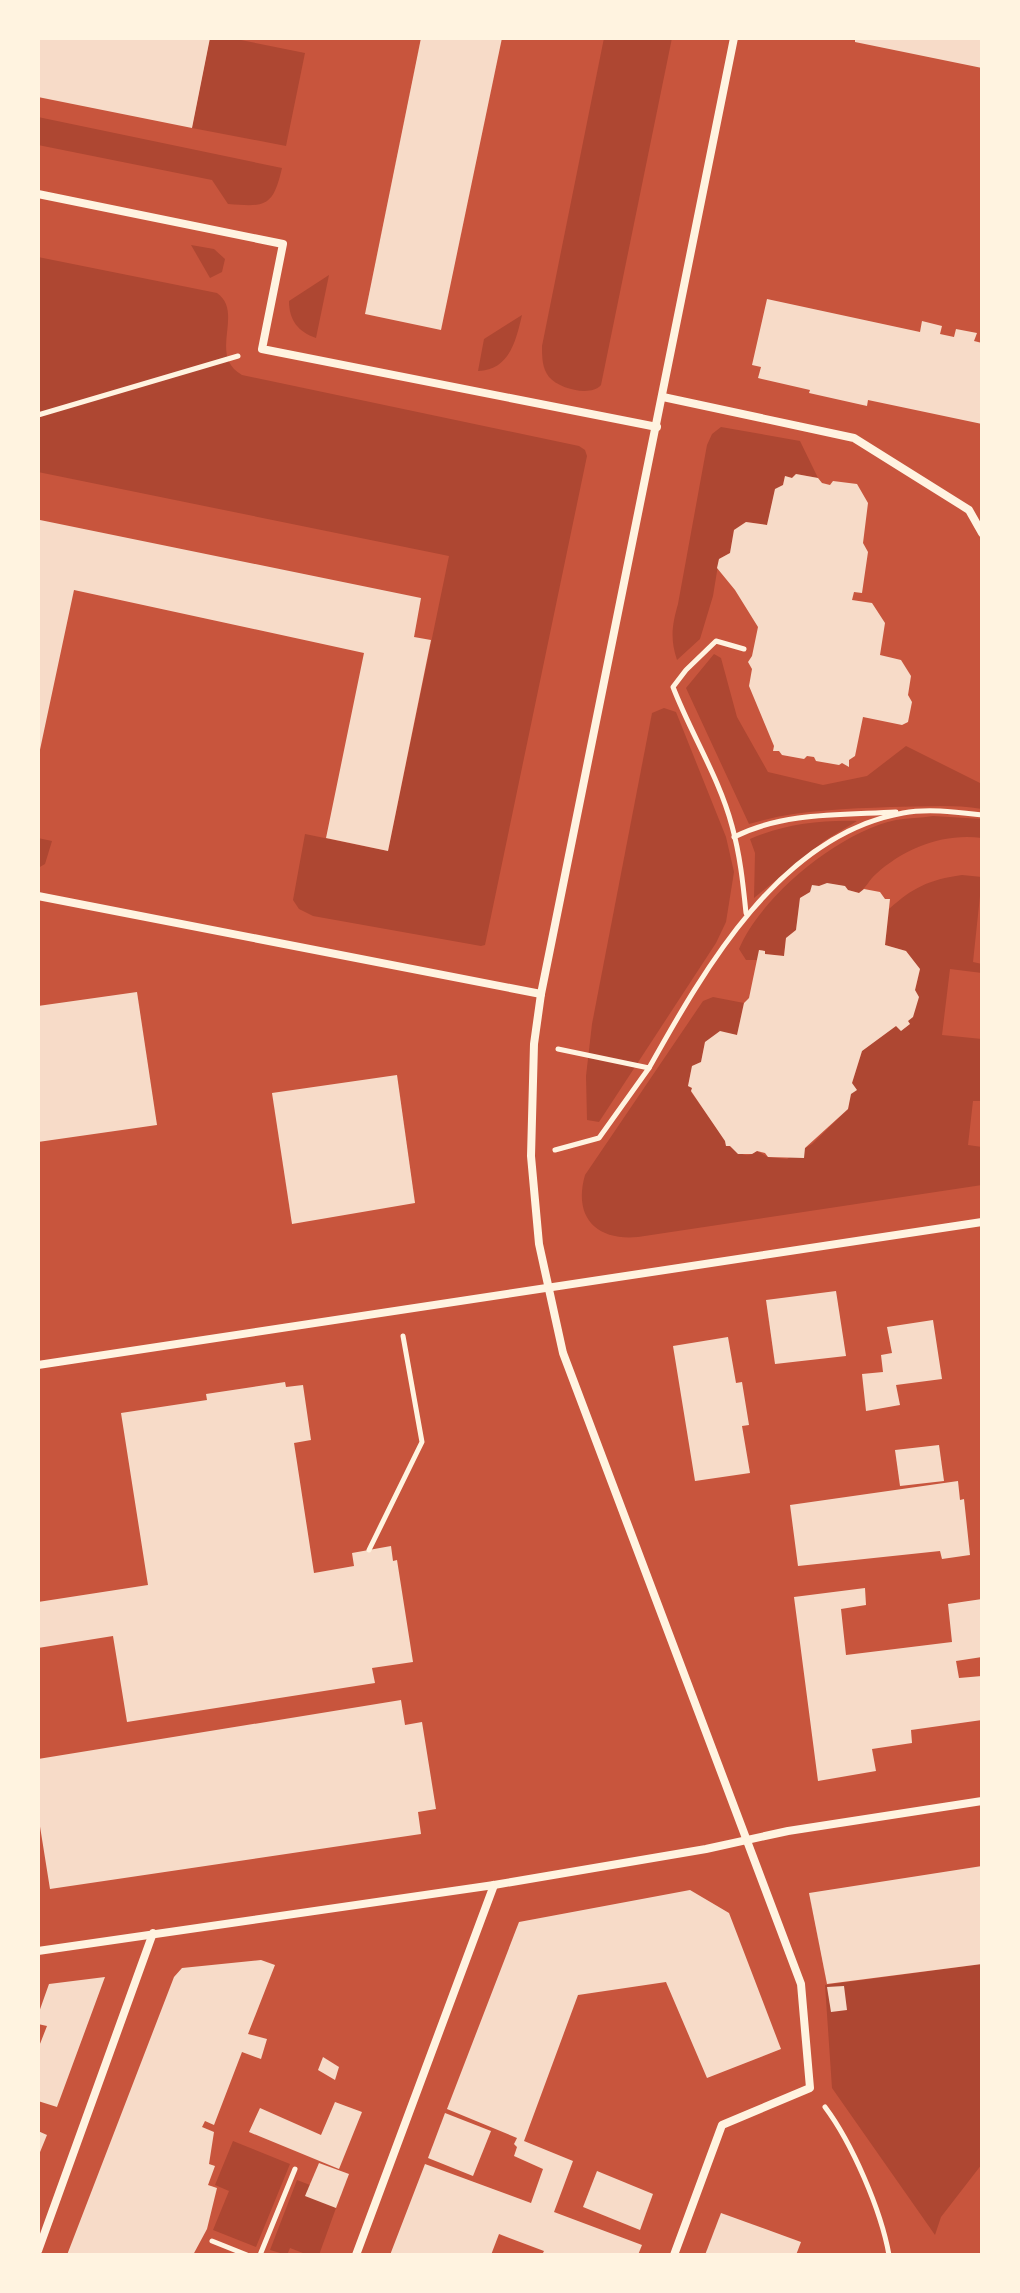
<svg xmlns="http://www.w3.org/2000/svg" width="1020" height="2293" font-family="'Fira Sans',sans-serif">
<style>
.green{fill:#ae4732}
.building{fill:#f7dbc8}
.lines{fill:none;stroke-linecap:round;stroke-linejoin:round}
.path{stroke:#fff3e0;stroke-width:5}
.minor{stroke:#fff3e0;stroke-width:8}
</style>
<rect width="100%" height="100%" fill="#c8553d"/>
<g class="green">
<polygon points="210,38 231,38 305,53 286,146 192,128"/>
<path d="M604 38H672L601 385C591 397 559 389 549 377 542 368 542 357 542 346Z"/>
<path d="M38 117 282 168C273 207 266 207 228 204L212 180 38 145Z"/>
<polygon points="191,245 214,249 225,259 222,272 210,278"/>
<path d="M38 257 217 293C245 313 207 355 242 375L579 446 585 450 587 456 485 945 481 946 313 916 299 909 293 900 305 834 388 851 449 556 38 472Z"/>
<path d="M329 275 316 338C298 332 289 320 289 301Z"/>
<path d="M522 315C516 340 510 370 478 371L484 339Z"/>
<path d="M721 427 800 441 818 478 796 474 792 478 785 476 783 485 775 490 767 525 746 522 734 530 730 553 719 559 713 596 700 639 677 660C670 639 672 625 678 604L707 445 712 434Z"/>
<path d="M714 654 721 658 737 717 768 772 823 785 867 776 906 746 982 784V809C951 804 921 807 890 807 842 809 795 810 749 824L686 688Z"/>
<polygon points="664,708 676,712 726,837 734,872 726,922 716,943 599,1122 587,1120 586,1076 592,1024 652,713"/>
<path d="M933 816 982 819V838C943 833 905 848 876 874 869 880 866 888 859 893L848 890 844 886 827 884 800 898 796 930 786 938 784 956 765 954 764 951 760 950 758 960H746L739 949C761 896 839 832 896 820 908 818 921 818 933 816Z"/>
<path d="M857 821 824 841 754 898 755 853 750 839C785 824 820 820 857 821Z"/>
<polygon points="38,838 52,841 45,864 38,868"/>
<path d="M962 875 982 877 973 962 982 964V973L950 969 942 1035 982 1039V1101H973L968 1145 982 1147V1185L638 1237C596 1241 573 1217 585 1175L703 1001 713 997 744 1003 737 1035 720 1032 705 1042 701 1062 692 1066 688 1086 692 1088 691 1092 725 1140 726 1145C738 1148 742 1162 757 1151L768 1157 787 1159 812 1144 848 1109 852 1083 862 1051 896 1026 902 1030 910 1024 908 1021 920 969 906 951 885 945 889 909C914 887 928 880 962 875Z"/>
<polygon points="982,1964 982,2164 941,2217 935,2235 832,2088 825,1985"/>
<polygon points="233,2141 290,2164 256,2247 213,2230 229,2191 215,2185"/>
<polygon points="297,2180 310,2185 336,2208 319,2255 308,2255 290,2248 287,2255 270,2250"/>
</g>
<g class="building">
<polygon points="38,38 210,38 192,128 38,97"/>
<polygon points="421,38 502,38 441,330 365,314"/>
<polygon points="855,38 982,38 982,68 855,42"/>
<polygon points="767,299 920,332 922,321 942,326 940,334 954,337 956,329 977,333 974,341 982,343 982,424 868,400 867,406 809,393 810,390 758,378 761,367 752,365"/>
<polygon points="796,474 818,478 822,483 830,485 833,481 857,484 868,503 863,543 868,552 862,593 854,592 852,600 872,603 885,623 880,655 901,660 911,676 908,695 912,702 908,722 902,725 863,717 855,756 849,760 849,767 842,763 839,765 816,761 814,757 807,756 804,759 782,755 779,751 773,751 774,746 749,686 752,669 748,662 752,656 758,627 735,590 717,568 719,559 730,553 734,530 746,522 767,525 775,489 783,485 785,476 792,478"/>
<polygon points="40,520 421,598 414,637 431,640 388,851 326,838 364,653 74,590 38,759"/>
<polygon points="827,883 845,886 848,890 859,893 864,889 880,892 885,899 890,899 885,945 906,951 920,969 915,990 919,997 913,1017 908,1021 910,1024 901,1031 896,1026 862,1051 852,1083 857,1090 851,1094 848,1109 805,1148 804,1158 768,1157 765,1153 757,1151 752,1154 738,1154 730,1146 726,1146 725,1141 691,1091 692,1088 688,1086 692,1066 701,1062 705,1042 720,1031 737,1035 744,1003 749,998 759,950 765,951 765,954 784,956 786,938 796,930 800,898 810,892 812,885 819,886"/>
<polygon points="137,992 157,1125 38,1142 38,1006"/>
<polygon points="397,1075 415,1203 292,1224 272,1093"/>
<polygon points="836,1291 846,1356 775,1364 766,1300"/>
<polygon points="933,1320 942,1379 896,1385 900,1405 866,1411 862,1374 883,1372 881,1355 892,1353 887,1327"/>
<polygon points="728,1337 736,1383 742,1382 749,1425 742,1426 750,1473 695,1481 673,1346"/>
<polygon points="285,1382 286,1387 303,1385 311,1440 294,1443 314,1573 354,1566 352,1553 391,1546 393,1561 397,1560 413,1662 372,1668 375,1683 127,1722 113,1636 38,1648 38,1602 148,1585 121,1413 207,1400 206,1394"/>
<polygon points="939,1445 944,1481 900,1486 895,1450"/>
<polygon points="958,1481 960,1500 964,1499 970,1555 942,1559 940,1551 798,1566 790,1505"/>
<polygon points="865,1588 866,1605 841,1609 846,1655 952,1642 948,1604 982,1599 982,1657 956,1661 959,1678 982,1676 982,1720 911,1730 912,1743 872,1749 876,1771 818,1781 794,1597"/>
<polygon points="401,1700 405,1725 422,1722 436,1809 418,1812 421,1834 50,1889 38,1814 38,1759"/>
<polygon points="982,1866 982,1964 827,1984 809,1893"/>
<polygon points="690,1890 729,1913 781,2049 707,2078 666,1982 578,1995 524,2141 573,2161 554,2212 642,2245 638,2255 542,2255 544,2251 499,2234 491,2255 390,2255 425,2164 531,2203 543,2169 514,2156 517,2147 514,2144 517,2138 447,2109 519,1922"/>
<polygon points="261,1960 275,1965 248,2034 267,2039 261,2059 242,2052 214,2125 205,2121 202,2127 214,2132 209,2164 215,2166 208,2185 217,2188 207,2229 193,2255 67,2255 174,1977 182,1968"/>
<polygon points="105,1977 57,2107 38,2101 38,2049 47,2026 38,2024 38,2015 49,1984"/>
<polygon points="844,1986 847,2010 831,2012 827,1987"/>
<polygon points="323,2057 339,2067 335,2080 318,2070"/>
<polygon points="335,2102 362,2112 339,2169 249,2132 260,2108 321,2135"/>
<polygon points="445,2113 491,2131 473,2176 428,2158"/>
<polygon points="38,2131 47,2135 38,2157"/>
<polygon points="319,2163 349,2174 336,2208 305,2196"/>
<polygon points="597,2171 653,2194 640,2230 583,2207"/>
<polygon points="721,2213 801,2242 796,2255 705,2255"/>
</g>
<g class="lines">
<g class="path">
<polyline points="38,415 238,356"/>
<path d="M744 649 716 641 686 670 673 687C691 734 719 777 732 826 740 855 743 883 746 913"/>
<path d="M734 837C783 812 842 815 896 812"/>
<path d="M558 1049 649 1068C705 968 780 835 903 813 928 808 957 812 982 815"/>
<polyline points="555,1150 599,1138 649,1068"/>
<polyline points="369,1550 422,1442 403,1336"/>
<path d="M825 2107C852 2143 881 2210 889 2255"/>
<polyline points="212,2241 247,2255"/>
<polyline points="260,2255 295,2169"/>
</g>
<g class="minor">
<polyline points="38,194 283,244 262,349 657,427"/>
<polyline points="663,397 854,438 969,510 982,533"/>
<polyline points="38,896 541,994"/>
<polyline points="38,1365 982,1222"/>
<polyline points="38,1951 494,1885 706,1849 788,1831 982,1801"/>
<polyline points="38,2251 153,1933"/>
<polyline points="356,2255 494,1885"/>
<polyline points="674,2255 722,2125 810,2088 801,1984 563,1353 539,1244 531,1156 534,1044 541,994 734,38"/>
</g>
</g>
<rect width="1020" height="2293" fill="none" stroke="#fff3e0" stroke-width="80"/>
</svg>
